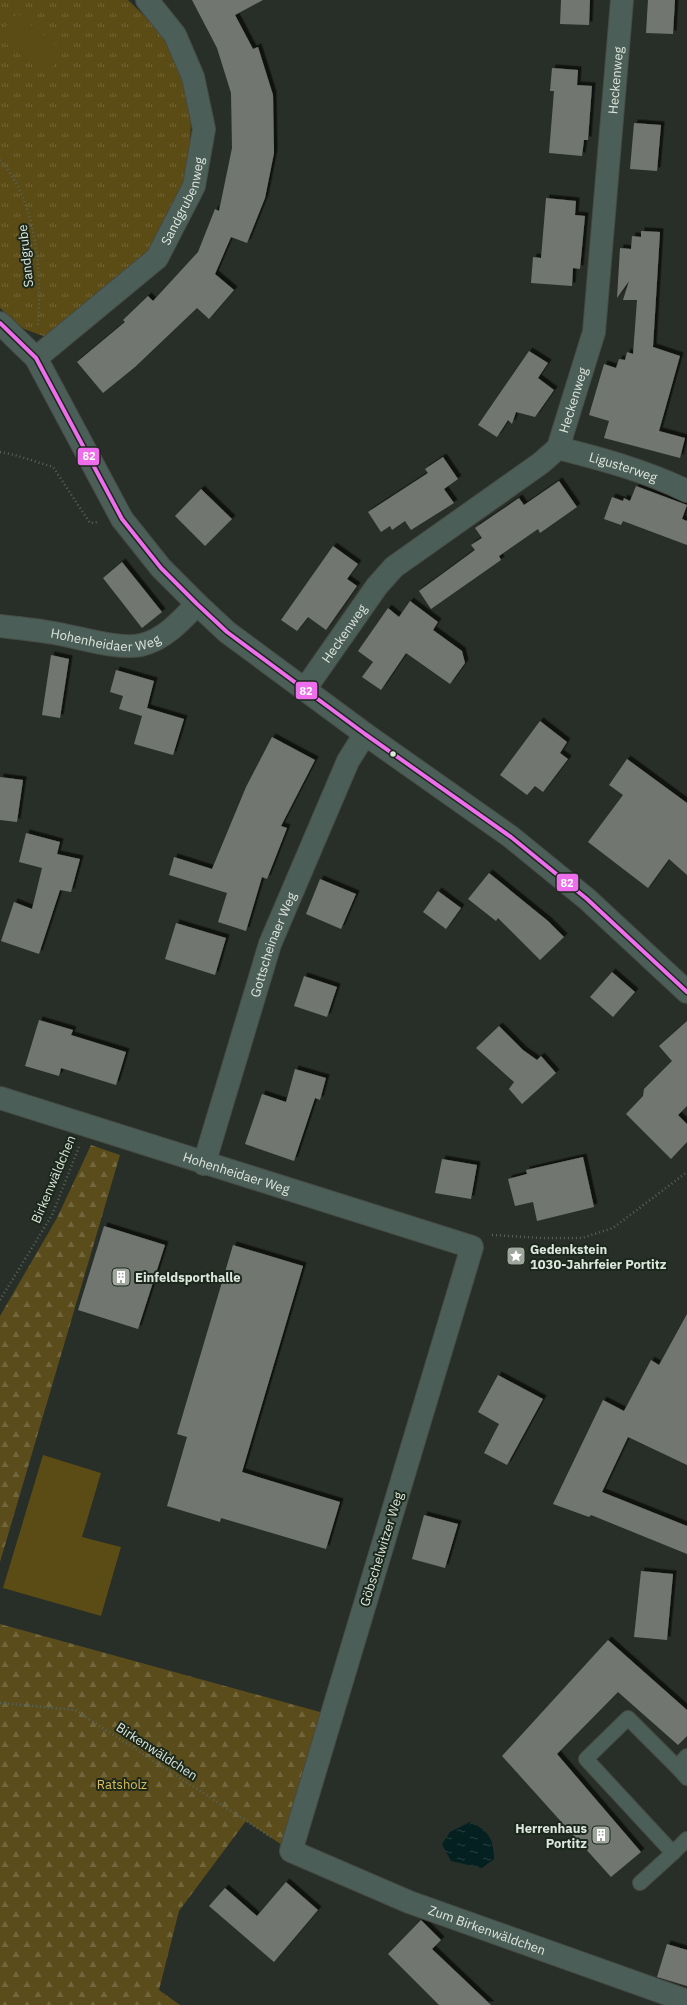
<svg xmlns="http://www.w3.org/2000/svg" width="687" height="2005" font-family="'IBM Plex Sans',sans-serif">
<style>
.forest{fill:url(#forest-firs)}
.park{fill:url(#park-tufts)}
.garden{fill:#5b4b15}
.water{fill:url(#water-ripples)}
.building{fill:#72766f;filter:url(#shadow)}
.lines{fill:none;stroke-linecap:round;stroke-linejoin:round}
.lane-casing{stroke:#464b46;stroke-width:16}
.street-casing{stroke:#464b46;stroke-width:24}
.path{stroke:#57645e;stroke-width:2.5;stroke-dasharray:1 3;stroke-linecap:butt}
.lane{stroke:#4c5e58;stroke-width:14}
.street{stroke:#4c5e58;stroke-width:22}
.bus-1-casing{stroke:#1b281b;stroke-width:7}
.bus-1{stroke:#ed6ded;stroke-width:4}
.bus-dot{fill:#dee7de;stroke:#1b281b;stroke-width:1.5}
.labels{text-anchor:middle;stroke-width:4;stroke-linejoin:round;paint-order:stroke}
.street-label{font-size:13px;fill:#dee7de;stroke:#1b281b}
.poi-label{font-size:13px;font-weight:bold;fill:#dee7de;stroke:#1b281b;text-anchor:start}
.park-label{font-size:13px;fill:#e0be59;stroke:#1b281b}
.line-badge{stroke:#1b281b;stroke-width:1.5}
.badge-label{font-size:11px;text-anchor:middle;font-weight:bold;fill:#fff}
</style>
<defs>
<pattern id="forest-firs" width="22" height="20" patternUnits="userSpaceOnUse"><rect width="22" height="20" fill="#5b4c1c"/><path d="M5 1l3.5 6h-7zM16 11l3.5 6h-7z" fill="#72663d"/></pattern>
<pattern id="park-tufts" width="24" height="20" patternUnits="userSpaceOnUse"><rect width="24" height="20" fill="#5b4b15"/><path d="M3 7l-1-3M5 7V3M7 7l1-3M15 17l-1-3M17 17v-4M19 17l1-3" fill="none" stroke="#726537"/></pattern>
<pattern id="water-ripples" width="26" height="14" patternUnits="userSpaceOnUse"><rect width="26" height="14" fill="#042021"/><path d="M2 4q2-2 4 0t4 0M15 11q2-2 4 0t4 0" fill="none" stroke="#284041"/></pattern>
<filter id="shadow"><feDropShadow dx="3.5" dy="-3.5" stdDeviation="0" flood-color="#0009"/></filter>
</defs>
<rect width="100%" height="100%" fill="#282e28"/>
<g class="forest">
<polygon points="91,1145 120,1155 0,1562 0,1316 57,1218"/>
<polygon points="0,1624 331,1715 291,1851 246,1821 179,1911 159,1990 180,2005 0,2005"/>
</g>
<polygon class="park" points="0,0 128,0 157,28 170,48 184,82 191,117 189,177 153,249 46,337 24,329 0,308"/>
<g class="garden">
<polygon points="17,13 64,52 46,75 0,39 0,34"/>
<polygon points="43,1455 101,1473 82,1537 121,1547 101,1616 3,1588"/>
</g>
<path class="water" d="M470 1822C489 1831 493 1838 494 1859L482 1868 451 1861 442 1844 450 1832Z"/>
<g class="building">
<polygon points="192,0 263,0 235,15 253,49 258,47 273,95 274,153 265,198 247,243 231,237 215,274 234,290 209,319 197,308 135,367 103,393 77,362 125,322 123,320 148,296 153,301 198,252 215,209 219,211 232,148 231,93 217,48"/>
<polygon points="561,0 590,0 589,25 560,24"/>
<polygon points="648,0 675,0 673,34 646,33"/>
<polygon points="552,68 578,70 577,85 592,86 588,140 584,140 582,156 549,153 554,91 550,91"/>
<polygon points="634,123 661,125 657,171 630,169"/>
<polygon points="546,198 576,201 575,215 585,216 580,269 573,268 572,286 531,283 533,257 541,258"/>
<polygon points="641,231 660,232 653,347 680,356 659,431 685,438 680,458 604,438 609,421 589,415 604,364 616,368 619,359 625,360 627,352 633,354 637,300 623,300 629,281 617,298 620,248 631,249 632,236 641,237"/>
<polygon points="529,351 548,363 538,378 554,390 535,417 516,412 512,424 508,420 497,437 478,425"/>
<polygon points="443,457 458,479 444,489 454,503 411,530 405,521 392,530 390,526 381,532 368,512 428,473 425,469"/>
<polygon points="559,481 577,507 540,533 538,529 499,556 501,560 431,609 419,591 475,550 471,545 482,538 475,528 519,498 524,505"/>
<polygon points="636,486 687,505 682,519 687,521 687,545 623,521 621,525 604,519 612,497 623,501 624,498 630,501"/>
<polygon points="201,489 232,519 205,546 175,516"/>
<polygon points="333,546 358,564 347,579 357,586 326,630 308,617 297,631 281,620"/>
<polygon points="122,562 162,612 142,628 103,578"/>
<polygon points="410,601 438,622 433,630 462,651 465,663 450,684 406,653 381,690 362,677 373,662 358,651 388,608 399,617"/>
<polygon points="51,655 69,659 60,718 42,715"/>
<polygon points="116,670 154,681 147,708 184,719 173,755 134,744 142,716 119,709 123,696 110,692"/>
<polygon points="540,721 567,742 560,753 568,759 543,792 535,786 527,795 500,775"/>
<polygon points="272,737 315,760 281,826 287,828 267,879 262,877 246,931 218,922 227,893 169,875 174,857 212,869 246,787"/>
<polygon points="627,759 687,803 687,875 669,859 648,888 588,842 623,795 609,785"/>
<polygon points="0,777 23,780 17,822 0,820"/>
<polygon points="26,833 60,842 57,854 80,859 71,892 60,890 39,954 1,941 14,902 32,909 42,868 19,862"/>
<polygon points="489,873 548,921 564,937 540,960 498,918 496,921 468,899"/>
<polygon points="320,879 356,894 341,929 306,914"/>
<polygon points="438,891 461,908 446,929 423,912"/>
<polygon points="176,923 226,938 215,975 165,959"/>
<polygon points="612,972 635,992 613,1017 590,997"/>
<polygon points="304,976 337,987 327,1017 294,1006"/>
<polygon points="39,1020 73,1030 71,1035 126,1052 116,1085 61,1068 59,1076 25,1066"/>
<polygon points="687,1021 687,1106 678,1115 687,1124 687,1142 671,1159 626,1114 643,1096 644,1089 672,1061 659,1046"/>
<polygon points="499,1026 523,1050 537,1060 541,1056 556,1073 522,1104 509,1089 514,1082 476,1048"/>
<polygon points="295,1069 326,1078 320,1100 315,1098 294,1161 245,1144 262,1094 286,1102"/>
<polygon points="583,1157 594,1207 537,1221 533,1202 515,1206 508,1179 527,1174 526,1170"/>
<polygon points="442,1159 477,1165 471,1199 435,1193"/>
<polygon points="104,1226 165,1245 138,1329 78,1310"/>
<polygon points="233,1245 303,1266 242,1472 340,1502 326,1549 221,1518 220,1522 167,1506 187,1437 177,1434"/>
<polygon points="687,1314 687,1465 628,1437 602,1492 687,1526 687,1554 591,1515 589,1517 553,1504 603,1400 624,1411 651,1360 659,1365"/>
<polygon points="498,1375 543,1399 507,1465 484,1453 499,1424 478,1412"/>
<polygon points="424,1515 458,1524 445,1568 412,1559"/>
<polygon points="641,1571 673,1574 667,1640 634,1637"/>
<polygon points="608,1640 687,1710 687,1736 678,1745 618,1692 557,1754 641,1852 611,1877 502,1756"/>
<polygon points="286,1882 318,1910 274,1962 209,1906 225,1888 257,1916"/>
<polygon points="421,1920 441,1940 432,1949 491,2005 439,2005 388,1954"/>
<polygon points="667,1944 687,1950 687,1986 657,1977"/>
</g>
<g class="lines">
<g class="lane-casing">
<g id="lane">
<polyline points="677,1767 687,1778"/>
<polyline points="673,1853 687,1839"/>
<polyline points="640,1883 673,1853 586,1759 628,1718 677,1767 687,1756"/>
</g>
</g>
<g class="street-casing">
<g id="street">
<polyline points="0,323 36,358 122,519 161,568 197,604 227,632 365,734 511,837 587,899 687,992"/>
<path id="s1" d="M36 358 157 258 194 186 204 129 193 77 175 35 147 0"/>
<path id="s2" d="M558 448C602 459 646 471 687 491"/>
<path id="s3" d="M0 626C18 628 37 630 54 633 78 637 118 650 141 645 164 640 182 620 197 604"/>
<path id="s4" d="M305 689 377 586 394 567 541 463 558 448 594 332 622 0"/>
<path id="s5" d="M0 1098 472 1247 291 1851 409 1902 687 2001"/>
<path id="s6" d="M204 1164 270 944 348 761 365 734"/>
</g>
</g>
<g class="path">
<path d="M0 160C37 201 42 272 38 325"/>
<polyline points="0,452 15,455 53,467 90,523 98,522"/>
<polyline points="492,1235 539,1238 582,1238 613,1228 687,1172"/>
<polyline points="0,1300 52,1215 79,1147"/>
<polyline points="0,1703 75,1710 271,1837"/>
</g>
<use href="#lane" class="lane"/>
<use href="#street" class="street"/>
<g class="bus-1-casing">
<polyline id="bus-1" points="0,323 36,358 122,519 161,568 197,604 227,632 365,734 511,837 587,899 687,992"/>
</g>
<use href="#bus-1" class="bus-1"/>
</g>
<defs>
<g id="sight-square" transform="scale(1)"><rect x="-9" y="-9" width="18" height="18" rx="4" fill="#9ea69e" stroke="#1b281b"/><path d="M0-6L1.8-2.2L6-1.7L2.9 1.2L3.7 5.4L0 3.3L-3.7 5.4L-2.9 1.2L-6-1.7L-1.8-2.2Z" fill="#fff"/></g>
<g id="building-square" transform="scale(1)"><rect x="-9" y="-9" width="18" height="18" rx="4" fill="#9ea69e" stroke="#1b281b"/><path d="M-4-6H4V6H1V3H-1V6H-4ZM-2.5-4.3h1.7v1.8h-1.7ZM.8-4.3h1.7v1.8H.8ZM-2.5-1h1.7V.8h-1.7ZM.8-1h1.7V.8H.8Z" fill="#fff"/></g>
</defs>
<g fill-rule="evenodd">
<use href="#sight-square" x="516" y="1256"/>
<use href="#building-square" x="121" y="1277"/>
<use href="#building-square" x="601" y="1835"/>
</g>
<circle class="bus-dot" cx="393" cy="754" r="3.5"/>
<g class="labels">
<g class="street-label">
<text dy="5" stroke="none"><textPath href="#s4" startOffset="728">Heckenweg</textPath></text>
<text dy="5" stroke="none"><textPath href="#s1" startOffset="220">Sandgrubenweg</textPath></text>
<text transform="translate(25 256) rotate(-96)" y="5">Sandgrube</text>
<text dy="5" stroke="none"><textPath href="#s4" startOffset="404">Heckenweg</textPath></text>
<text dy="5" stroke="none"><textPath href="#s2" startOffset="68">Ligusterweg</textPath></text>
<text dy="5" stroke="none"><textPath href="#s3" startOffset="107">Hohenheidaer Weg</textPath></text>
<text dy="5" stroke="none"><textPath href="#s4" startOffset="68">Heckenweg</textPath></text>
<text dy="5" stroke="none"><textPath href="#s6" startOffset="230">Gottscheinaer Weg</textPath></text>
<text dy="5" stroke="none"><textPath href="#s5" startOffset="248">Hohenheidaer Weg</textPath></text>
<text transform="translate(53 1179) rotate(-67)" y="5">Birkenwäldchen</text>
<text transform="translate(381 1549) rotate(-73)" y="5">Göbschelwitzer Weg</text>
<text transform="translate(157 1751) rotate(33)" y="5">Birkenwäldchen</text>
<text dy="5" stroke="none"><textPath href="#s5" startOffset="1337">Zum Birkenwäldchen</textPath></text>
</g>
<g class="poi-label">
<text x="530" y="1254">Gedenkstein<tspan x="530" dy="15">1030-Jahrfeier Portitz</tspan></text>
<text x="135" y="1282">Einfeldsporthalle</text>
<text x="587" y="1833" text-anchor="end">Herrenhaus<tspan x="587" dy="15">Portitz</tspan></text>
</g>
<g class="park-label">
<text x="122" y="1789">Ratsholz</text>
</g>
</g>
<g class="line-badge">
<rect x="77" y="447" width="23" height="19" rx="4" fill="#ed6ded"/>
<rect x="295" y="681" width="23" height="19" rx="4" fill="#ed6ded"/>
<rect x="556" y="873" width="23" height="19" rx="4" fill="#ed6ded"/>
</g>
<g class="badge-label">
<text x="89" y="460">82</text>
<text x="306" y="695">82</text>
<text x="567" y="887">82</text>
</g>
</svg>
